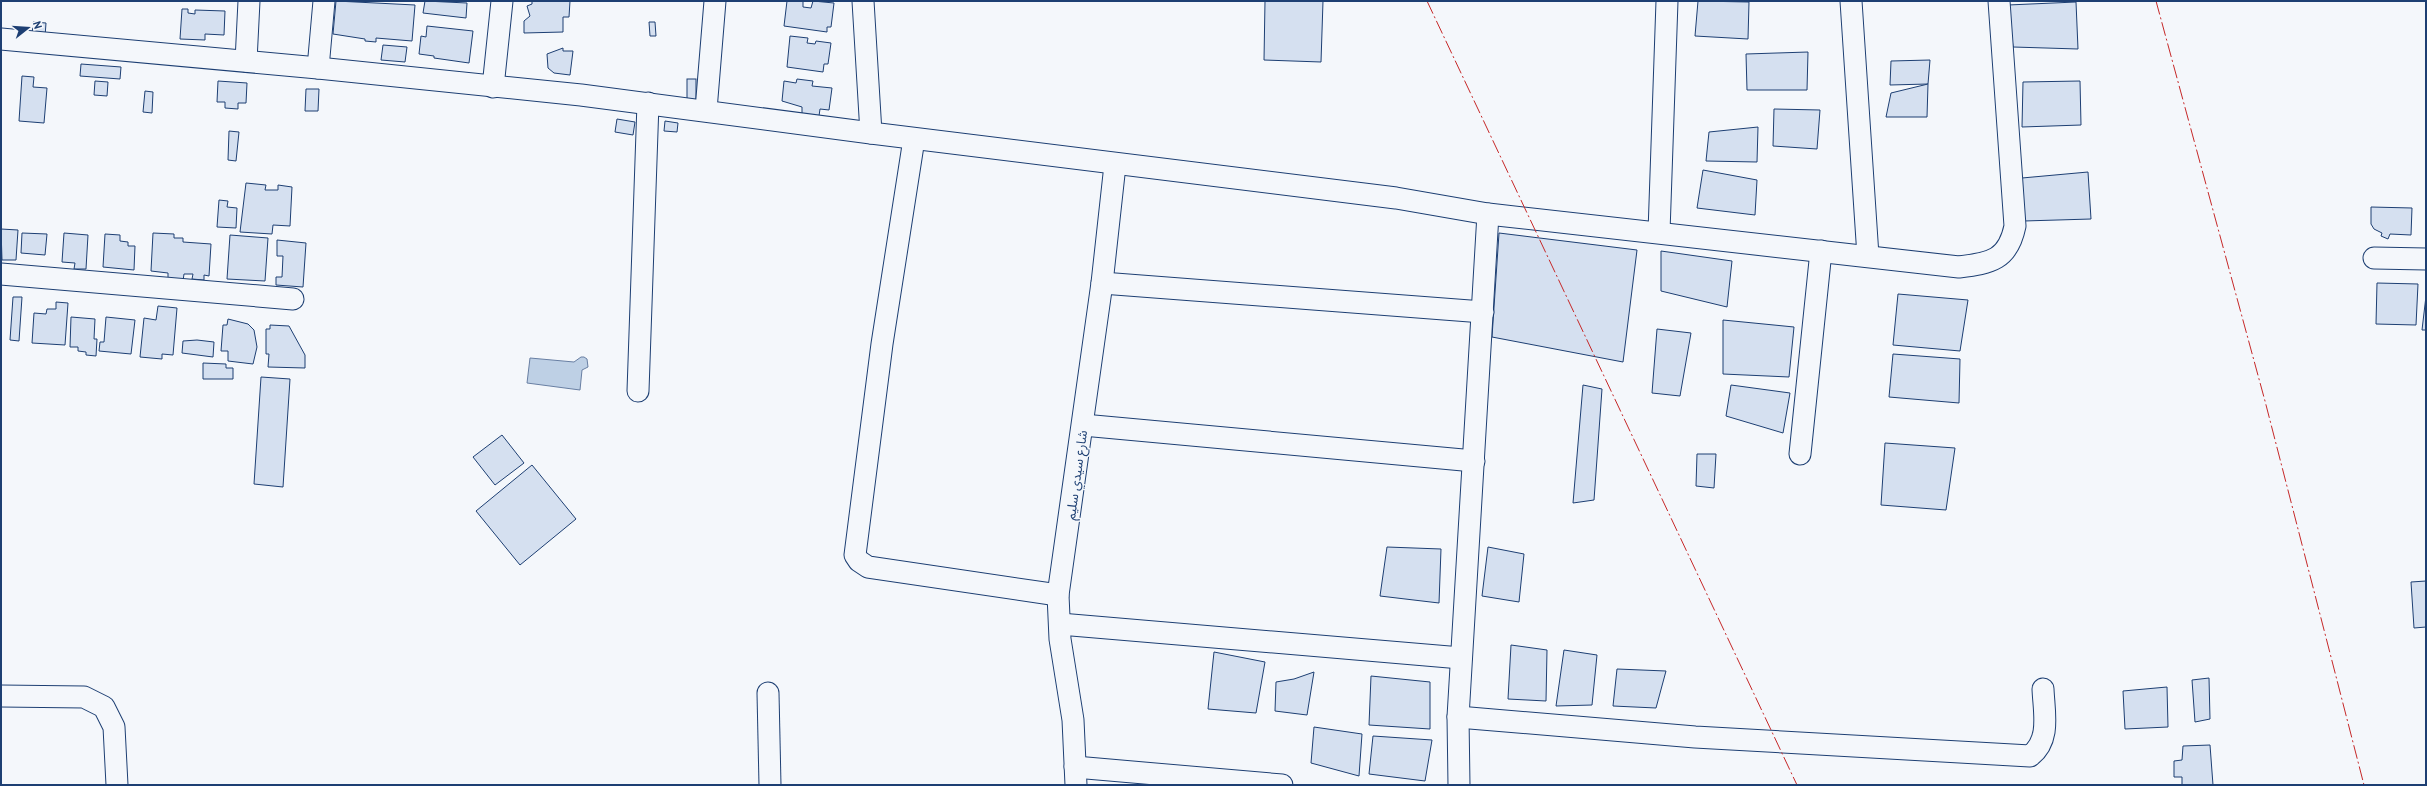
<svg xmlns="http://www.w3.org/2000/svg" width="2427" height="786" font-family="'PT Sans','Noto Sans Arabic',sans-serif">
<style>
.water{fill:#bed0e5;stroke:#687fa3}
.building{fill:#d5e0f0;stroke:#1d3f73}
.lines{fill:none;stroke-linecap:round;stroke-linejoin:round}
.minor-casing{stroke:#1d3f73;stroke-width:23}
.minor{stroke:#f4f7fb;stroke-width:21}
.power{stroke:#c62828;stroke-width:1;stroke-dasharray:14 3 2 3;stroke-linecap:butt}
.labels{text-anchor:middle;stroke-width:3;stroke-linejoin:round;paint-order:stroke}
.street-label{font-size:13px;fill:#1d3f73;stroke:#f4f7fb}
</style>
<rect width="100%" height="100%" fill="#f4f7fb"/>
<polygon class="water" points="581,357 584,357 587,359 588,367 582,370 580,390 527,383 530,358 574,362"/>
<g class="building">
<polygon points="336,1 415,5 412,41 376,38 376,42 365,41 365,39 333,34"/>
<polygon points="425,1 467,3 466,18 423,13"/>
<polygon points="532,1 570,1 569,17 563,17 563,32 524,33 524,21 530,16 527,6 532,4"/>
<polygon points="787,1 803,1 803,7 811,8 813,1 834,3 831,27 827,27 827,32 784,26"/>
<polygon points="1265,1 1323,1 1321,62 1264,60"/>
<polygon points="1698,1 1749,2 1748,39 1695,36"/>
<polygon points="2076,2 2078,49 2013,47 2008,5"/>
<polygon points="182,9 188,9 188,13 195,14 195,10 225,11 224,35 205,34 205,40 180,39"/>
<polygon points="33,22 46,23 45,37 32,36"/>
<polygon points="649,22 655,22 656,36 650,36"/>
<polygon points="427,26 473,31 469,63 434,58 434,56 419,54 421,36 426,37"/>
<polygon points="790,36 808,38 807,43 815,44 816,41 831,43 828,64 824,64 823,72 787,67"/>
<polygon points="383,45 407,47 405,62 381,60"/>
<polygon points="563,48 563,51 573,51 570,75 554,73 548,68 547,54"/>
<polygon points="1808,52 1807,90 1747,90 1746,54"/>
<polygon points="1930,60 1928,84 1890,85 1891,61"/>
<polygon points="81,64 121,67 120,79 80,76"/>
<polygon points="22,76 34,77 33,87 47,88 44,123 19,121"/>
<rect x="687" y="79" width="9" height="24"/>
<polygon points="797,79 813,81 812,86 832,88 829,110 820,109 819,116 802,114 802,107 782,101 784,81 796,83"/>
<polygon points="95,81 108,82 107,96 94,95"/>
<polygon points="218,81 247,83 246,103 238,103 238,109 225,108 225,102 217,102"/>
<polygon points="2080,81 2081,125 2022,127 2023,82"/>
<polygon points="1928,84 1927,117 1886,117 1891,93"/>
<polygon points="306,89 319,89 318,111 305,111"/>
<polygon points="145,91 153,92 152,113 143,112"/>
<polygon points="1774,109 1820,110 1817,149 1773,146"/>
<polygon points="617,119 635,122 633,135 615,132"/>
<polygon points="665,121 678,123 677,132 664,131"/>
<polygon points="1758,127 1757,162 1706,161 1709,132"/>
<polygon points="229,131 239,132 236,161 228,160"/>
<polygon points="1703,170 1757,180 1755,215 1697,208"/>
<polygon points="2088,172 2091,219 2024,221 2022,178"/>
<polygon points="246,183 266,185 265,190 278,190 278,185 292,187 290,226 273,225 272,234 240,232"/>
<polygon points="219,200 228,201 227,207 237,208 236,228 217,227"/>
<polygon points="2371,207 2412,208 2411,235 2390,234 2388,239 2381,236 2382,233 2374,229 2371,224"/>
<polygon points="1,229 18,230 16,260 2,260"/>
<polygon points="22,233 47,234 45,255 21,253"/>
<polygon points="64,233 88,235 86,269 74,269 75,263 62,262"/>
<polygon points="153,233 174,234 174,238 183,238 183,242 211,244 209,276 204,275 204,280 192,279 193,274 184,274 183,281 168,280 168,273 151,271"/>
<polygon points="1499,233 1637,250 1623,362 1492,337"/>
<polygon points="105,234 120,235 120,241 128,242 128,246 135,246 134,270 103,267"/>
<polygon points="230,235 268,238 265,281 227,279"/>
<polygon points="277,240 306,243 303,287 276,285 276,277 282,277 283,256 277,256"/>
<polygon points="1661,251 1732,261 1727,307 1661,291"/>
<polygon points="2377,283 2418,284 2416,325 2376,324"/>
<polygon points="1898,294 1968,300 1960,351 1893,345"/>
<polygon points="2426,296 2426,330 2422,330"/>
<polygon points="13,297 22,297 19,341 10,340"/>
<polygon points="56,302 68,303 65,345 32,343 34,313 46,314 47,309 56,309"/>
<polygon points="158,306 177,308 173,355 162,354 162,359 140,357 144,318 156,320"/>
<polygon points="71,317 95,319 94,339 97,339 96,356 86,355 86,352 78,351 78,347 70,347"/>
<polygon points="106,317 135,320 131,354 99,351 100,342 104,342"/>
<polygon points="228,319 248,324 254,330 257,347 253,364 228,361 228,351 221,351 223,325 227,325"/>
<polygon points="1723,320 1794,327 1789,377 1723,374"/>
<polygon points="270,325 289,326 305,355 305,368 268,367 269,354 266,354 266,329 270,329"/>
<polygon points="1657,329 1691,333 1680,396 1652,393"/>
<polygon points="197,340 214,342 213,357 182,353 183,341"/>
<polygon points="1893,354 1960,359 1959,403 1889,397"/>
<polygon points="203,363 226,364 226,368 233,368 233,379 203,379"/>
<polygon points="261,377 290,379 283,487 254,484"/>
<polygon points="1583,385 1602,389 1594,500 1573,503"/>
<polygon points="1731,385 1790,393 1783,433 1726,416"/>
<polygon points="502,435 524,463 495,485 473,457"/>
<polygon points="1885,443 1955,448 1946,510 1881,505"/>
<polygon points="1697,454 1716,454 1714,488 1696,486"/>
<polygon points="532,465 576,519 520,565 476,511"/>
<polygon points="1387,547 1441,549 1439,603 1380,596"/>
<polygon points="1488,547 1524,554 1519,602 1482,596"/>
<polygon points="2426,581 2426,627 2414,628 2411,582"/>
<polygon points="1511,645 1547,650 1546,701 1508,699"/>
<polygon points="1564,650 1597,655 1592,705 1556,706"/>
<polygon points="1214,652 1265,662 1256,713 1208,709"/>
<polygon points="1617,669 1666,671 1656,708 1613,706"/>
<polygon points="1314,672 1307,715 1275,711 1276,682 1294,679"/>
<polygon points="1371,676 1430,682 1430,729 1369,725"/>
<polygon points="2209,678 2210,719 2195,722 2192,680"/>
<polygon points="2167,687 2168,727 2125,729 2123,691"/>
<polygon points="1314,727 1362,734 1359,776 1311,763"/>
<polygon points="1373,736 1432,740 1425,781 1369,774"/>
<polygon points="2210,745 2213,785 2182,785 2182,777 2174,777 2174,761 2182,760 2183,746"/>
</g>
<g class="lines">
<g class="minor-casing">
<g id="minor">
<polyline points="863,1 871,133 1396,198 1488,214 1458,717 1459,785"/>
<polyline points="1851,1 1868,256"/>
<polyline points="1,39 318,68 581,95 871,133"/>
<polyline points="246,61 249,1"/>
<polyline points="318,68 324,1"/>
<polyline points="493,87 502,1"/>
<polyline points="706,110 715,1"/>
<polyline points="914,139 882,344 855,555 859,561 868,567 1058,595"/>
<path d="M1488 214 1959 267C1991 263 2008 260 2015 226L1999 1"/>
<polyline points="1659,232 1667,1"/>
<polyline points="2374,258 2426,259"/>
<polyline points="1,274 293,299"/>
<polyline points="1102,283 1483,312"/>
<polyline points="638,391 648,103"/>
<polyline points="1083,425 1474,461"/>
<polyline points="1800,454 1821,251"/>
<polyline points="1060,624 1461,658"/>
<polyline points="768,693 770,785"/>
<polyline points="1,696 84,697 104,707 114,727 117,785"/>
<path d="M1458 717 1695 737 2030 756C2051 740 2044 713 2043 689"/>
<polyline points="1075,767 1282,785"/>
<polyline points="1076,785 1073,720 1060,639 1058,595 1102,283 1115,165"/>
</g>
</g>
<use href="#minor" class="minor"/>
<g class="power">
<polyline points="1427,1 1797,785"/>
<polyline points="2156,1 2265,401 2364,785"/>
</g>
</g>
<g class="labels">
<g class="street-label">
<text transform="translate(1076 475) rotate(-82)" y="5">شارع سيدي سليم</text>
</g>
</g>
<rect width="2427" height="786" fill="none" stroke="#1d3f73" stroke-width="4"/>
<g transform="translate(28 28) rotate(73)" stroke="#f4f7fb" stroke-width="3" paint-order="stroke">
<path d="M0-3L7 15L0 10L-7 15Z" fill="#1d3f73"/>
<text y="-6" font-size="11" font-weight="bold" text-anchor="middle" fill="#1d3f73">N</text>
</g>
</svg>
